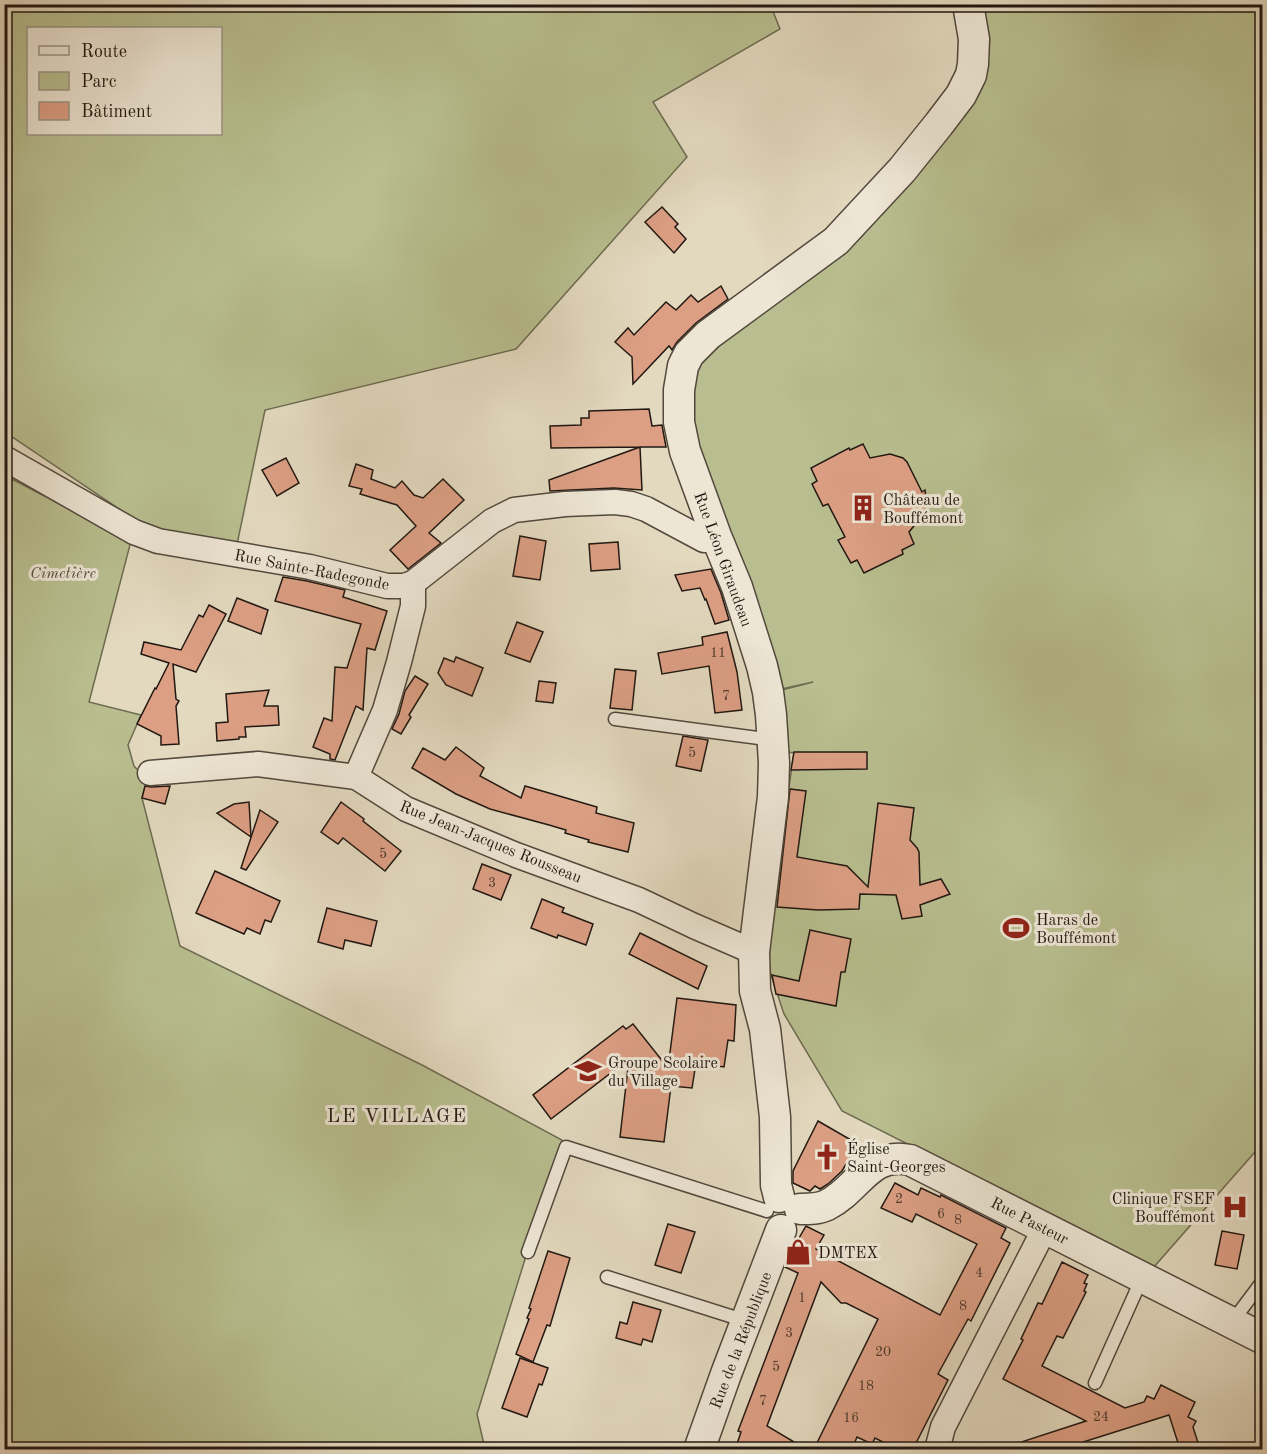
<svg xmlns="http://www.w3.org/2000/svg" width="1267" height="1454" font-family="'Old Standard TT',serif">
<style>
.green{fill:#b8be8f;stroke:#6d6b50;stroke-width:1.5;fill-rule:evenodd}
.building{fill:#dc9f84;stroke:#221812;stroke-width:1.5}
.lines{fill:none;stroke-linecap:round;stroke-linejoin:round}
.service-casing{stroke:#52483d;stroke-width:15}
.minor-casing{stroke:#52483d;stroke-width:27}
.tertiary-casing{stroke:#52483d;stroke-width:33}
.service{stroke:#ede6d5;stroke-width:12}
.minor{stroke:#ede6d5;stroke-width:24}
.tertiary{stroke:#ede6d5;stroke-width:30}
.labels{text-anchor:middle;stroke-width:6;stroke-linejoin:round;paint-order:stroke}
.number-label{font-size:14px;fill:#503a2e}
.poi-label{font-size:16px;fill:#221812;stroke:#ede6d5;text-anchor:start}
.street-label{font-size:16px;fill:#221812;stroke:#ede6d5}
.park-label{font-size:16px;font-style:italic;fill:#4f4a38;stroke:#ede6d5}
.quarter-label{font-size:20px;letter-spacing:1.5px;fill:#221812;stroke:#ede6d5}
</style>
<rect width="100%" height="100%" fill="#e3d9bf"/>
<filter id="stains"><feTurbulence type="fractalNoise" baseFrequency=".00333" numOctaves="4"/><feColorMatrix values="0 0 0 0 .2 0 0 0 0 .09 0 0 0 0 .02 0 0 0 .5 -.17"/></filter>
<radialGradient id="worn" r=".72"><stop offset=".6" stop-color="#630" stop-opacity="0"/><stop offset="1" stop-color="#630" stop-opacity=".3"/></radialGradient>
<g class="green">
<path d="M770 4 780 29 653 102 687 157 516 349 265 410 235 554 133 527 137 521 5 432 4 5ZM28 28H220V134H28Z"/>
<polygon points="968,5 1262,5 1262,1144 1153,1268 842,1111 784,1014 771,975 767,950 771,906 794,753 787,752 778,691 813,682 768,692 685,451 689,354 836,241 961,95"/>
<polygon points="4,475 131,541 89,702 141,715 128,745 134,766 147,780 142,798 180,946 422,1065 562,1140 477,1414 485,1449 5,1449"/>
</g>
<g class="building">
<polygon points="662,207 678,224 675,227 686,239 674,253 645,222"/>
<polygon points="721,286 728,299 696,323 677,342 672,350 669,346 633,384 632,357 615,342 628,328 634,335 666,302 676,310 691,295 698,302"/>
<polygon points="649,409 652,426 662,425 666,447 640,447 642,490 614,488 550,491 549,480 640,447 551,448 550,426 581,425 581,418 589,418 589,411"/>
<polygon points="863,444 870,458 890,454 903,458 907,462 922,492 925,490 927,505 923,515 909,532 914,544 902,550 903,554 864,573 857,560 851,563 838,540 845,537 828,504 823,506 812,484 817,481 811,468 849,448 850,450"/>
<polygon points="286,458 299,483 277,496 262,470"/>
<polygon points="356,464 373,470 371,479 395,488 402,481 414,495 423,498 443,479 464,500 429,533 441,543 408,569 390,550 416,526 397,505 360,494 362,489 349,486"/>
<polygon points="520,536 546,541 540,580 513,576"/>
<polygon points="618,542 620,569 591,571 589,544"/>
<polygon points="711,569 721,593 729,620 715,624 706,599 705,600 700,588 682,591 675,575"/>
<polygon points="283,577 307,581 345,590 343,597 387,611 375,650 367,648 363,710 356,706 335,760 330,759 330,754 313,747 324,718 332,721 335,667 347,668 361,624 275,601"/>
<polygon points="237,598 268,610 261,634 228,621"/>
<polygon points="209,605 226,614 196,672 173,664 176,699 179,701 176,706 179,744 161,745 161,736 137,724 155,688 156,689 169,663 141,654 144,642 181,650 199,615 203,617"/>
<polygon points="517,622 543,632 530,662 505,653"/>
<polygon points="727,632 737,672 742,710 715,713 709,666 662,674 658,653 703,645 702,637"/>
<polygon points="456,657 483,668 472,696 446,685 438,673 444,658 454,662"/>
<polygon points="615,669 636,671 632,710 610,708"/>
<polygon points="415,676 428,684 409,715 411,717 401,734 392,729 399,714 405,691"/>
<polygon points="539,681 556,683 553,703 536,701"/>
<polygon points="269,690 264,706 278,706 279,725 245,727 246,737 239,737 239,739 217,741 216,723 228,722 226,694"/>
<polygon points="683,736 708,740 701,771 676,766"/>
<polygon points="456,747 484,768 480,776 521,798 525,786 597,807 596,813 634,823 628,852 588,842 589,840 565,833 566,830 549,825 490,809 456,794 412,768 423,748 445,760"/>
<polygon points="794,752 867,752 867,769 791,770"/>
<polygon points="145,786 151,787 170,786 165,804 142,798"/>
<polygon points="790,789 806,791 797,857 847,866 868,887 878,803 914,808 910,840 917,848 919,852 920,885 941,879 950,894 920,905 922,916 902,919 896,895 860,894 859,909 818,910 777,907"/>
<polygon points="249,802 251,837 217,813 234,804"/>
<polygon points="341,802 364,819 363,821 401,851 385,871 343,838 338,844 321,832"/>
<polygon points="260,810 278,822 246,870 241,868"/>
<polygon points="482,864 511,875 501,900 473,889"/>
<polygon points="215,871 280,901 271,922 265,920 260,934 247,928 244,934 196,913"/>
<polygon points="542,899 564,908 562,912 593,924 586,945 558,935 557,938 531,928"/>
<polygon points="327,908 377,921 371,946 345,940 343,949 318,942"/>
<polygon points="810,930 851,939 845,972 841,972 836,1006 776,994 772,975 799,981"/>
<polygon points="640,933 707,966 698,989 629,954"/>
<polygon points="677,998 736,1005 734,1041 728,1040 724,1067 696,1063 692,1088 671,1086 664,1142 620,1137 629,1059 551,1119 533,1095 623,1026 626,1029 633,1024 668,1068"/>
<polygon points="818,1121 858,1144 842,1171 828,1184 820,1189 815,1186 810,1191 793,1183 793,1171"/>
<polygon points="895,1183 918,1195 921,1188 940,1197 941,1195 1006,1228 1001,1238 1010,1243 971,1321 968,1319 938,1374 948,1380 913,1449 897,1449 875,1438 872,1444 857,1437 852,1449 814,1449 878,1319 846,1303 841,1303 821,1282 767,1426 806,1449 746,1449 737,1444 741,1432 738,1431 798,1273 785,1267 791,1252 806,1226 824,1235 816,1249 940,1315 977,1244 916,1214 912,1222 881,1208"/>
<polygon points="668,1224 695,1232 681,1273 655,1265"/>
<polygon points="1222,1231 1244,1235 1237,1269 1215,1265"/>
<polygon points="548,1251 570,1258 550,1326 547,1325 533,1362 516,1354 529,1319 527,1318 531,1309 529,1308"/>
<polygon points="1062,1262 1088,1275 1084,1283 1087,1284 1084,1291 1086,1292 1063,1338 1057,1336 1042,1366 1125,1408 1144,1402 1147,1396 1154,1399 1161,1385 1195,1402 1188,1417 1196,1421 1193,1427 1200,1449 1180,1449 1169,1415 1061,1449 1009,1449 1009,1446 1086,1421 1003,1379 1023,1340 1021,1339 1038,1303 1042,1304"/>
<polygon points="633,1302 661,1310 652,1342 643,1339 641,1345 616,1338 620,1322 627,1324"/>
<polygon points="520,1358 548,1368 542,1385 539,1384 527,1417 502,1408"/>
</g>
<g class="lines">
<g class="service-casing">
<g id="service">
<polyline points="615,719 773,740"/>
<polyline points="528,1252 566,1147 767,1211"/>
<polyline points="607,1277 746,1321"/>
<polyline points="1232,1322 1262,1282"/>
<polyline points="1095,1383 1142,1278"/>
</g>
</g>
<g class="minor-casing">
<g id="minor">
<polyline points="4,458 134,532 158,541 310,567 387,586 404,586 413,583 492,521 514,510 565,504 615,502 631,504 646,509 704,540 716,536"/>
<polyline points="150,773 258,764 356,777 406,809 516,855 639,900 694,926 754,952"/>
<polyline points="356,777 385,710 399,662 413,606 413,583"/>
<polyline points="937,1450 943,1427 1045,1228"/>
</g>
</g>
<g class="tertiary-casing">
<g id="tertiary">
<polyline points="779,1197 776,1185 775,1117 765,1029 755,991 754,952 773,797 774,763 771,715 768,692 762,666 737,587 716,536 685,451 679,422 679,390 683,366 689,354 708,335 836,241 902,170 939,124 961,95 971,75 973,64 974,39 968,4"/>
<path d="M800 1209C810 1209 819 1209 827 1205 859 1189 869 1151 910 1160L1262 1338"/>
<polyline points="699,1450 726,1374 781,1230"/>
</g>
</g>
<use href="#service" class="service"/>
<use href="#minor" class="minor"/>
<use href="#tertiary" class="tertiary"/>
</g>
<defs>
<g id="building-bare" transform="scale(2.07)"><path d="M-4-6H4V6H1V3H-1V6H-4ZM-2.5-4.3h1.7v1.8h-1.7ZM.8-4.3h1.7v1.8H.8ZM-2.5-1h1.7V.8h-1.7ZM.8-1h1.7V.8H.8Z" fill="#8f2418" stroke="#ede6d5" stroke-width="2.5" paint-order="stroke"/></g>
<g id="stadium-bare" transform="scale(2.07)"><path d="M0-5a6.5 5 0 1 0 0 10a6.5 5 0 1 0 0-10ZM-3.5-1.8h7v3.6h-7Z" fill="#8f2418" stroke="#ede6d5" stroke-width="2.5" paint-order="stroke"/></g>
<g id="school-bare" transform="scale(2.07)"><path d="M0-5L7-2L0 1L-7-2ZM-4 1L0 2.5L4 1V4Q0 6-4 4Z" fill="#8f2418" stroke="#ede6d5" stroke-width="2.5" paint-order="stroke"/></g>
<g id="church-bare" transform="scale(2.07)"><path d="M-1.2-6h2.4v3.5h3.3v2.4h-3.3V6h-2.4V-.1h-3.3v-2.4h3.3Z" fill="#8f2418" stroke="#ede6d5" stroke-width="2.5" paint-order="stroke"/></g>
<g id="hospital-bare" transform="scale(2.07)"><path d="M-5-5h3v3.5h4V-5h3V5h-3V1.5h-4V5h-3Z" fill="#8f2418" stroke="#ede6d5" stroke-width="2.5" paint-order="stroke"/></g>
<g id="shop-bare" transform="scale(2.07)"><path d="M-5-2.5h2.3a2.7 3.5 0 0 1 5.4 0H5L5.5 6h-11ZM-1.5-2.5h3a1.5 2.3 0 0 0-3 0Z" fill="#8f2418" stroke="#ede6d5" stroke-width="2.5" paint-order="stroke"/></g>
</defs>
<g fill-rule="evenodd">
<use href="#building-bare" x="863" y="508"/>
<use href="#stadium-bare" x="1016" y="928"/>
<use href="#school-bare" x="588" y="1071"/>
<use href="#church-bare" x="827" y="1157"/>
<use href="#hospital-bare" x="1235" y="1207"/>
<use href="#shop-bare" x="798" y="1252"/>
</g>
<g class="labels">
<g class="number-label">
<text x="718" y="657">11</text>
<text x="726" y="700">7</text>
<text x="692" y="757">5</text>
<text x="383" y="858">5</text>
<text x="492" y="887">3</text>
<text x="899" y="1203">2</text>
<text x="941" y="1218">6</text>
<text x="958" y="1224">8</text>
<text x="979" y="1277">4</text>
<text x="802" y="1302">1</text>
<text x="963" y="1310">8</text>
<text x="789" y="1337">3</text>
<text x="883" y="1356">20</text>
<text x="776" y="1371">5</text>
<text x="866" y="1390">18</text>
<text x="763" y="1405">7</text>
<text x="1101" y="1421">24</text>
<text x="851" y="1422">16</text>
</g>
<g class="poi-label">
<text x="883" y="505">Château de<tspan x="883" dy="18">Bouffémont</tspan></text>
<text x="1036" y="925">Haras de<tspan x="1036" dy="18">Bouffémont</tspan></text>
<text x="608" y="1068">Groupe Scolaire<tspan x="608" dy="18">du Village</tspan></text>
<text x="847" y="1154">Église<tspan x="847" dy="18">Saint-Georges</tspan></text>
<text x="1215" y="1204" text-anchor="end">Clinique FSEF<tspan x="1215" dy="18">Bouffémont</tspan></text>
<text x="818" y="1258">DMTEX</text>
</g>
<g class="street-label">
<text transform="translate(724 559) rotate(70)" y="6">Rue Léon Giraudeau</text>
<text transform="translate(312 569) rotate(11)" y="6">Rue Sainte-Radegonde</text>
<text transform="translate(491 841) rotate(22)" y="6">Rue Jean-Jacques Rousseau</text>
<text transform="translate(1030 1220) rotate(27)" y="6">Rue Pasteur</text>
<text transform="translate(740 1340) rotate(-69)" y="6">Rue de la République</text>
</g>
<g class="park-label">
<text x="63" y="578">Cimetière</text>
</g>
<g class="quarter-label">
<text x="397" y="1122">LE VILLAGE</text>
</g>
</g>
<rect width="1267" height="1454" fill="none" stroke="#e3d9bf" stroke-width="24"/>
<rect x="6" y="6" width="1255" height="1442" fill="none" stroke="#221812" stroke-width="3"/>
<rect x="12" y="12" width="1243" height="1430" fill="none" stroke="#221812" stroke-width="1.5"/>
<rect x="27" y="27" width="195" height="108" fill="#ede6d5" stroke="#9c9487" stroke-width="1.5"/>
<rect x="39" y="46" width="30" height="9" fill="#ede6d5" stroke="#9c9487" stroke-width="1.5"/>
<text x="81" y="57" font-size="18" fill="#221812">Route</text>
<rect x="39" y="72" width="30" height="18" fill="#b8be8f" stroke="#9c9487" stroke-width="1.5"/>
<text x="81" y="87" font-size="18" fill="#221812">Parc</text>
<rect x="39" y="102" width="30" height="18" fill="#dc9f84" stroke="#9c9487" stroke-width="1.5"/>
<text x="81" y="117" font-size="18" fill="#221812">Bâtiment</text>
<rect width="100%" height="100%" filter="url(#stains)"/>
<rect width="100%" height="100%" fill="url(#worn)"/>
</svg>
